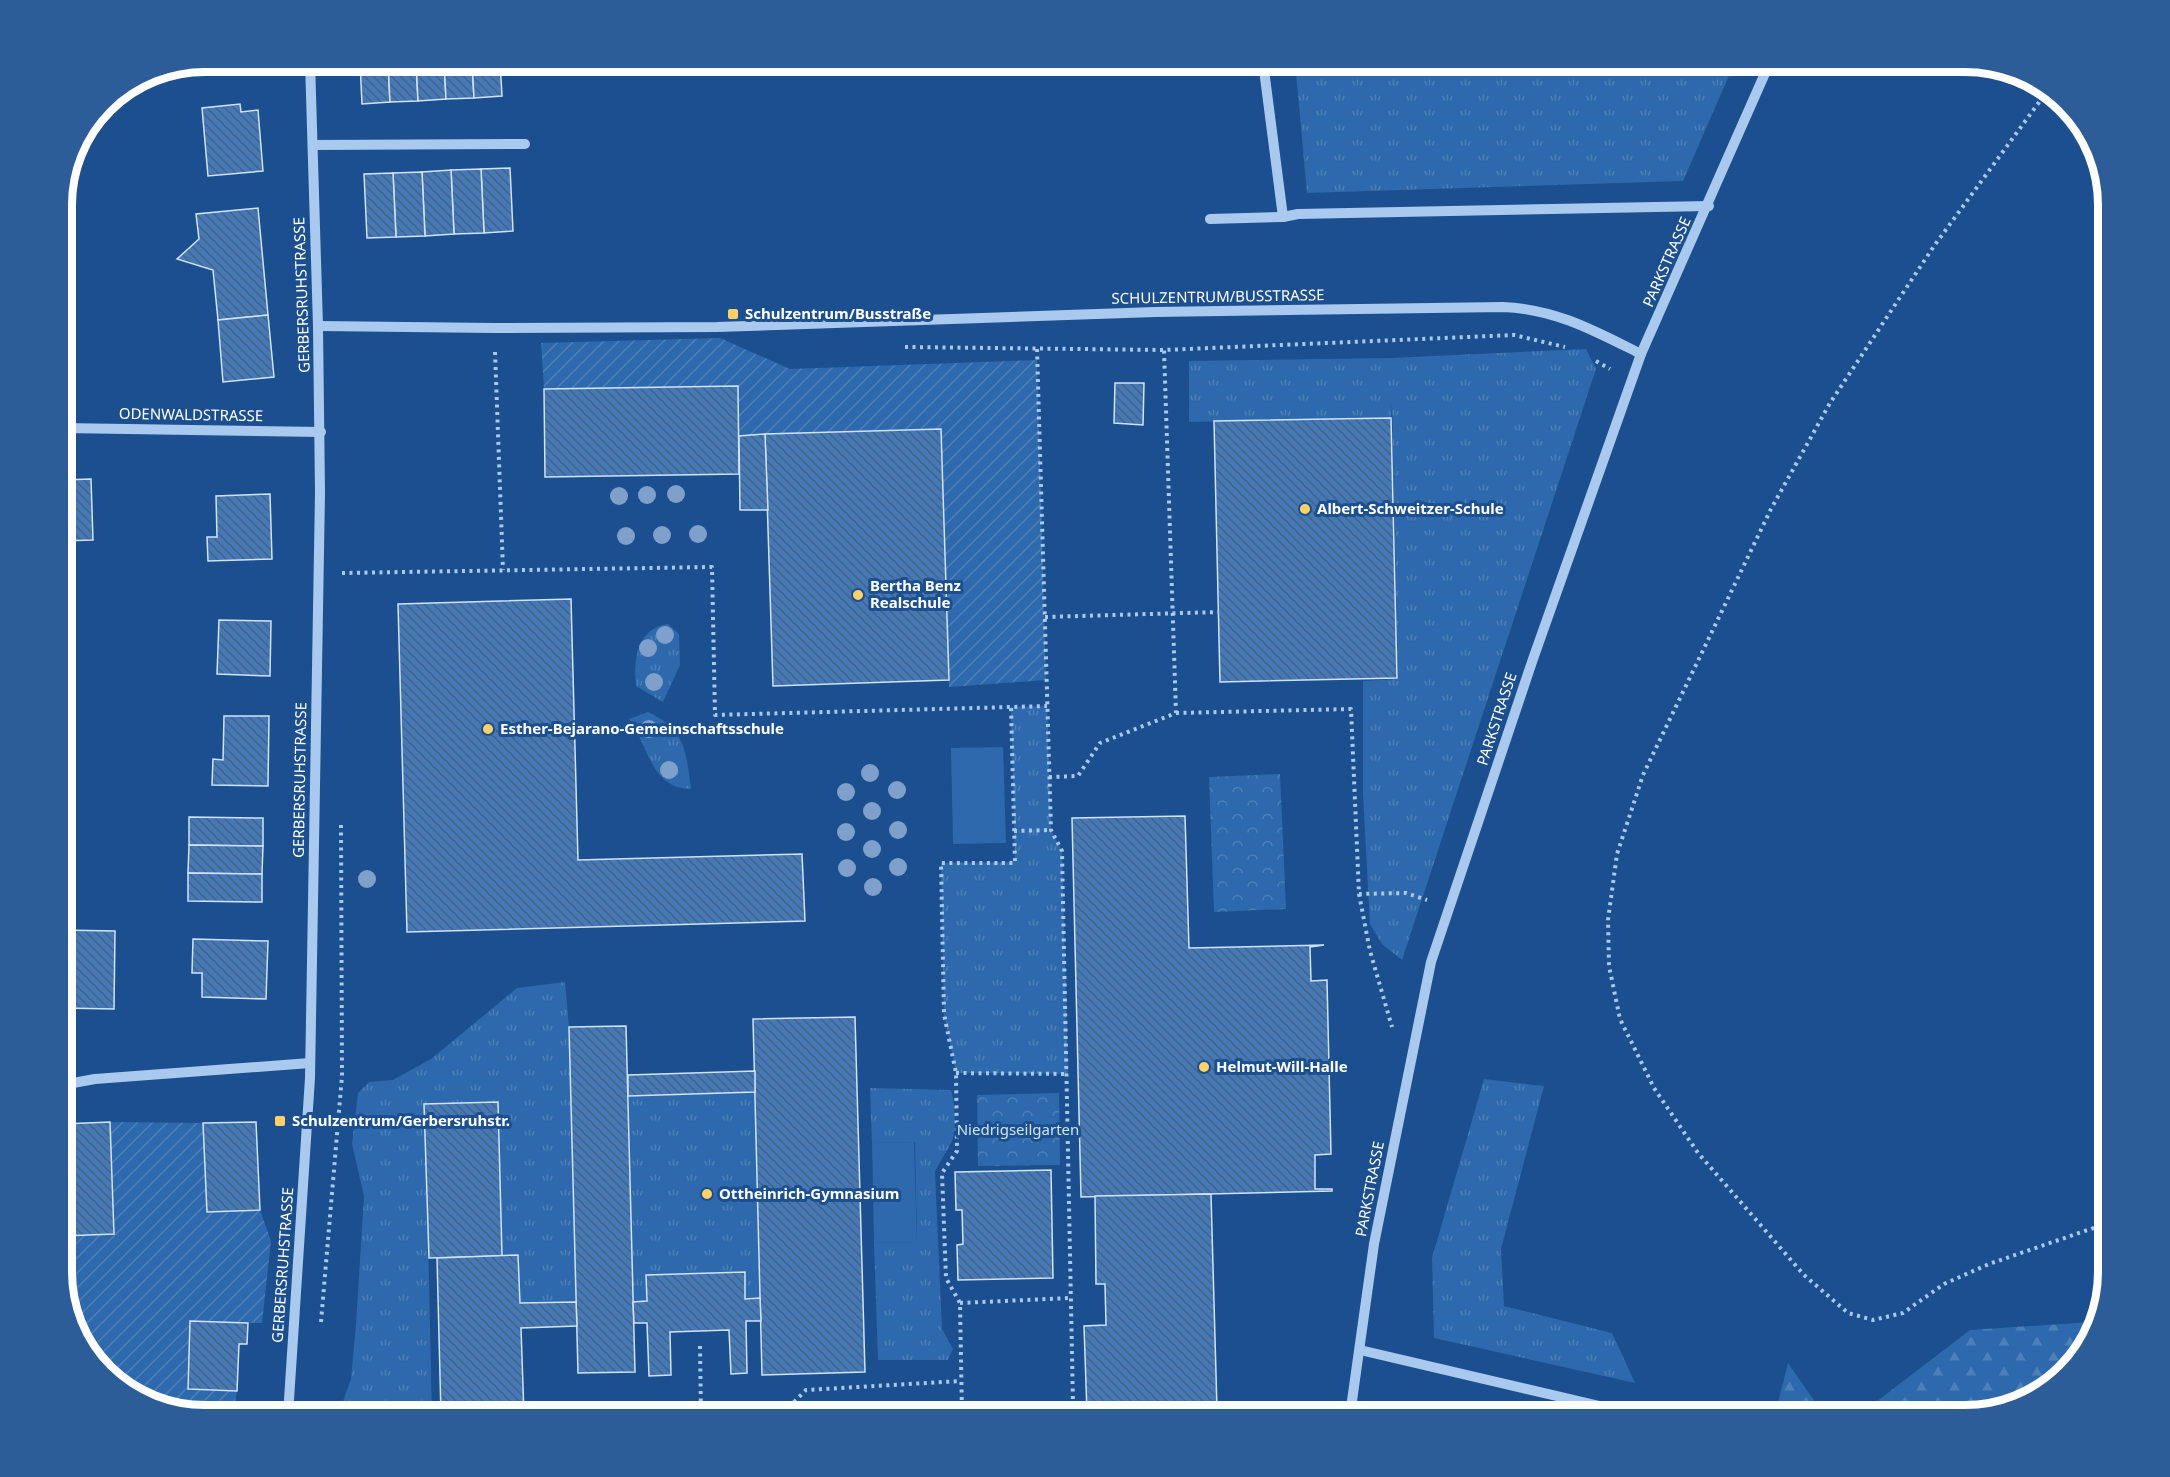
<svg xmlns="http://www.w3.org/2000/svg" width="2170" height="1477" font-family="'Noto Sans',sans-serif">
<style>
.grass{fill:url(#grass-tufts)}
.forest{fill:url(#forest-firs)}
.park{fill:url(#park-crowns)}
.garden{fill:url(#garden-furrows)}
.pitch{fill:#2e69ad}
.building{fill:url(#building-back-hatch);stroke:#cfe3fa;stroke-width:1.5}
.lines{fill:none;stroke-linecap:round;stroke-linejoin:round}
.path{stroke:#a9c9ee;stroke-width:4;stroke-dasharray:3 4.5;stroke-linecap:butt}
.minor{stroke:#a9c9ee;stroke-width:10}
.tree{fill:#7ea0ca}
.poi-dot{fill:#ffd166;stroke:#1b4f8f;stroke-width:2}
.labels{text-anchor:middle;stroke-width:6;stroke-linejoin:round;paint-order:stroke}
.street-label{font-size:15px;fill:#fff;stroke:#1b4f8f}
.poi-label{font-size:15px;font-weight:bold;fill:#fff;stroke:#1b4f8f;text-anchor:start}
.park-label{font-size:15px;fill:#cfe3fa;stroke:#1b4f8f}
.rim{fill:none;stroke:#fff;stroke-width:8}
</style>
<defs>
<pattern id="grass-tufts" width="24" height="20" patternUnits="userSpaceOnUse" patternTransform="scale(1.5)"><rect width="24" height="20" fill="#2e69ad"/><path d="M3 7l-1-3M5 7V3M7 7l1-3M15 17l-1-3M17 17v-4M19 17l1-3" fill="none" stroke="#4d80b9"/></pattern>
<pattern id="forest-firs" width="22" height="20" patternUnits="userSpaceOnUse" patternTransform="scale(1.5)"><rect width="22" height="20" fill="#2e69ad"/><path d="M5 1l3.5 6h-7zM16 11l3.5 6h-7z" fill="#4d80b9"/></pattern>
<pattern id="park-crowns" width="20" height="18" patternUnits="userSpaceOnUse" patternTransform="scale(1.5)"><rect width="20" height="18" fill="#2e69ad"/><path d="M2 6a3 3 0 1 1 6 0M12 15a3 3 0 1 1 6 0" fill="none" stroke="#4d80b9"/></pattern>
<pattern id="garden-furrows" width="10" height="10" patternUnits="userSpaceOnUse" patternTransform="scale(1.5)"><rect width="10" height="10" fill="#2e69ad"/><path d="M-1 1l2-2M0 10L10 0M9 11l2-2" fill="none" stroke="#4d80b9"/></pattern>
<pattern id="building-back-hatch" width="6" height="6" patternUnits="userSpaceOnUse" patternTransform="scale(1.5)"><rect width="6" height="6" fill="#4478b7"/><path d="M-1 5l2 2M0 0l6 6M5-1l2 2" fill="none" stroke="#486282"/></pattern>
</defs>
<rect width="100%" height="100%" fill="#1b4f8f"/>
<g class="grass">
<polygon points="1295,62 1735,62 1683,181 1307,193"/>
<polygon points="1586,349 1596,369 1402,960 1382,944 1370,924 1363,794 1363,681 1398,679 1392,404 1391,418 1189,422 1189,361 1391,358"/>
<path d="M668 624 679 634 680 665 663 702 636 686C633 660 637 628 668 624Z"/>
<polygon points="1047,706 1051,830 1062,851 1068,1074 956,1073 944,1014 941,863 1015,862 1011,707"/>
<path d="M648 712C686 730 686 751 691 789 650 788 649 746 629 719Z"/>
<polygon points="565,982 569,1027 576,1302 520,1303 518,1256 502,1256 498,1102 425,1104 432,1415 338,1415 351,1379 356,1324 364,1196 352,1144 358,1093 369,1082 393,1080 431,1059 517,988"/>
<polygon points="1484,1079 1544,1086 1501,1249 1504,1306 1612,1333 1635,1383 1434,1338 1432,1258"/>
<path d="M870 1088 951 1090C955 1103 956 1124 953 1138 952 1144 939 1162 935 1172L942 1329 953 1349 948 1360H878L874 1243 917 1242 915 1142 872 1143Z"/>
<polygon points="755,1092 760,1298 745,1299 745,1272 647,1275 647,1301 633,1302 628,1096"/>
</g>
<g class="forest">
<polygon points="2093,1322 2084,1352 2029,1401 1965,1415 1859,1415 1970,1330"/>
<polygon points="1788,1363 1824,1415 1775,1415"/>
</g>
<g class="park">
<polygon points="1280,774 1286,909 1214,912 1209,777"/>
<polygon points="1059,1093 1060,1165 978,1166 977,1095"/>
</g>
<g class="garden">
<polygon points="720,338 790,369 1037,360 1046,680 949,687 941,429 739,436 737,386 544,389 541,343"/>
<polygon points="110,1122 203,1123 260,1210 271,1241 262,1323 190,1322 187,1390 237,1391 233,1415 205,1415 125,1391 81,1343 62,1281 62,1236 114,1234"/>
</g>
<g class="pitch">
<polygon points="1003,747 1006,843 953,844 951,748"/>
<polygon points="914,1142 917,1242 874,1243 872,1143"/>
</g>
<g class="building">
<polygon points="205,62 256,62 192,67 192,64"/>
<polygon points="360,62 388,62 390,102 362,104"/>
<polygon points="388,62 416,62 418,101 390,102"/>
<polygon points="416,62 444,62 446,99 418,101"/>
<polygon points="444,62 472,62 474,98 446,99"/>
<polygon points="472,62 500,62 502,96 474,98"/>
<polygon points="240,104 241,112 258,110 263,171 208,176 202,108"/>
<polygon points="510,168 513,231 484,233 481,169"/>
<polygon points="481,169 484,233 454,234 451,170"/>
<polygon points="451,170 454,234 425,236 422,172"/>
<polygon points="422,172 425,236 396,237 393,173"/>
<polygon points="393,173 396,237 367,238 364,174"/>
<polygon points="258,208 268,315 218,320 213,270 177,259 199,239 196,214"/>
<polygon points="268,315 274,377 223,382 218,320"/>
<polygon points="1115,383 1144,383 1143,425 1114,423"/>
<polygon points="738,386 739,474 545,477 544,389"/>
<polygon points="1391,418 1397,678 1220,682 1214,421"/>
<polygon points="941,429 949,680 773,686 765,434"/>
<polygon points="765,434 768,510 740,510 739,436"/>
<polygon points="91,479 93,540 62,541 62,480"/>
<polygon points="270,494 272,559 208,561 207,537 217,537 216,496"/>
<polygon points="571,599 578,860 802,854 805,921 407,932 398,604"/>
<polygon points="219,620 271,621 270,676 217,674"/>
<polygon points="224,716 269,716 268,786 212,785 213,759 223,760"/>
<polygon points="1185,816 1189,948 1324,945 1310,947 1311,981 1327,980 1331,1154 1315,1155 1315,1189 1332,1189 1332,1191 1081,1197 1072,818"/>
<polygon points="189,817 263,818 263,846 189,845"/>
<polygon points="189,845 263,846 262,874 188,873"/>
<polygon points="188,873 262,874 262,902 188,901"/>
<polygon points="62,930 115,931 114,1009 62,1008"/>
<polygon points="193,939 268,941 266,999 202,997 202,973 192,973"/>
<polygon points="855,1017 865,1372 762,1375 753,1019"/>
<polygon points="626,1026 635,1372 578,1373 569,1027"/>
<polygon points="755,1071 755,1092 628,1096 628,1075"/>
<polygon points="498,1102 502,1256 429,1258 424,1104"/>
<polygon points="110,1122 114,1234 62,1236 62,1124"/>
<polygon points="256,1122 260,1210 207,1212 203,1123"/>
<polygon points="1051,1170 1053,1278 958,1280 957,1245 963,1244 962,1210 956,1210 955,1172"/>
<polygon points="1211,1194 1217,1410 1087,1413 1084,1326 1106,1325 1105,1284 1096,1284 1095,1196"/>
<polygon points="518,1255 520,1303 576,1302 577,1326 521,1328 524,1415 441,1415 437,1258"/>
<polygon points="745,1272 745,1299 760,1298 761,1321 746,1321 747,1373 731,1374 729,1330 670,1332 671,1375 649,1376 647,1323 634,1323 633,1302 647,1301 646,1275"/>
<polygon points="190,1321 248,1323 247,1344 239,1344 237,1391 188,1389"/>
<polygon points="1068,1411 1086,1411 1087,1413 1203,1411 1203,1415 1068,1415"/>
</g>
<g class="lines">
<g class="path">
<polyline points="2048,90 1934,246 1830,403 1771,509 1643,775 1617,854 1608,920 1609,966 1620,1019 1654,1088 1698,1153 1804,1275 1848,1313 1873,1320 1903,1313 1944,1284 1989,1264 2108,1223"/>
<polyline points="905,347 1164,350 1514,335 1565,347"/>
<polyline points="1037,349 1051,830 1062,851 1073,1405"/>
<polyline points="495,352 503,570"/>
<polyline points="1596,361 1610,369"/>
<polyline points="342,573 712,567 715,715 1011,707"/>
<polyline points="1045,617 1219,612"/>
<polyline points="1176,713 1351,709 1359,894 1406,893 1427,900"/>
<polyline points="1049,777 1078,776 1100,743 1176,713 1164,350"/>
<polyline points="1014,831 1051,830"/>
<polyline points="1359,894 1370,951 1392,1027"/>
<polyline points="956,1073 1068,1074"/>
<polyline points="960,1303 1070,1298"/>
<polyline points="321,1322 342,1076 341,823"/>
<polyline points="700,1346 701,1415"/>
<polyline points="789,1415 789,1407 806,1390 961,1381"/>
<polyline points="962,1415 960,1303 946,1278 942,1173 957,1151 956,1073 944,1014 941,863 1015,863 1011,707 1047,706"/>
</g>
<g class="minor">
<polyline points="1263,62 1283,217 1298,214 1709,206"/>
<polyline points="313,145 525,144"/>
<polyline points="1210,219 1283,217"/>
<path d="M318 326 494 328 717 327 1155 312 1503 307C1556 309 1595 331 1641 354"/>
<polyline points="62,428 321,432"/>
<polyline points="62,1085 95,1079 310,1063"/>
<polyline points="1360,1350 1604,1407 1609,1415"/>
<polyline points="288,1415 310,1078 320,493 318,326 310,62"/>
<polyline points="1350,1415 1374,1244 1431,962 1533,659 1641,354 1770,62"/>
</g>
</g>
<g class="tree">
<circle cx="676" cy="494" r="9"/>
<circle cx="647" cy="495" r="9"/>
<circle cx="619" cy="496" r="9"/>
<circle cx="698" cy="534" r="9"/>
<circle cx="662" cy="535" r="9"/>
<circle cx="626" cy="536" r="9"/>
<circle cx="665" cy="635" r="9"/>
<circle cx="648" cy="648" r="9"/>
<circle cx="654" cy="682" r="9"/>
<circle cx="649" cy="729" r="9"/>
<circle cx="669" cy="770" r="9"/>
<circle cx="870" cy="773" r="9"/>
<circle cx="897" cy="790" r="9"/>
<circle cx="846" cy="792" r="9"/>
<circle cx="872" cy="811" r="9"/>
<circle cx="898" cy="830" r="9"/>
<circle cx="846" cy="832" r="9"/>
<circle cx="872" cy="849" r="9"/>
<circle cx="898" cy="867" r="9"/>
<circle cx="847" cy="868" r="9"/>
<circle cx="367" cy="879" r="9"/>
<circle cx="873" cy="887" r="9"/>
</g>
<g class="poi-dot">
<rect x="727" y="308" width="12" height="12" rx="3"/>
<circle cx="1305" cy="509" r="6"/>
<circle cx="858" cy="595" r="6"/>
<circle cx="488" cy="729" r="6"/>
<circle cx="1204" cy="1067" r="6"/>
<rect x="274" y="1115" width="12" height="12" rx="3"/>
<circle cx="707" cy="1194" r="6"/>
</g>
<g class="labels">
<g class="street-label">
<text transform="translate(1667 262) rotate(-66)" y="5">PARKSTRASSE</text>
<text transform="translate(302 295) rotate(-92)" y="5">GERBERSRUHSTRASSE</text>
<text transform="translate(1218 297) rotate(-1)" y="5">SCHULZENTRUM/BUSSTRASSE</text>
<text transform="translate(191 415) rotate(1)" y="5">ODENWALDSTRASSE</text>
<text transform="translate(1497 719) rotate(-72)" y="5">PARKSTRASSE</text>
<text transform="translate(300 780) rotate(-89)" y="5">GERBERSRUHSTRASSE</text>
<text transform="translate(1370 1189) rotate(-79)" y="5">PARKSTRASSE</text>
<text transform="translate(283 1265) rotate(-86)" y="5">GERBERSRUHSTRASSE</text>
</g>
<g class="poi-label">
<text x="745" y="319">Schulzentrum/Busstraße</text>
<text x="1317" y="514">Albert-Schweitzer-Schule</text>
<text x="870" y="591">Bertha Benz<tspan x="870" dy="17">Realschule</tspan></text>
<text x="500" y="734">Esther-Bejarano-Gemeinschaftsschule</text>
<text x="1216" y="1072">Helmut-Will-Halle</text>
<text x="292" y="1126">Schulzentrum/Gerbersruhstr.</text>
<text x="719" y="1199">Ottheinrich-Gymnasium</text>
</g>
<g class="park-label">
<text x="1018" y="1135">Niedrigseilgarten</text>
</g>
</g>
<path d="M0 0H2170V1477H0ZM205 72H1965A133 133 0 0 1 2098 205V1272A133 133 0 0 1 1965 1405H205A133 133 0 0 1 72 1272V205A133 133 0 0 1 205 72Z" fill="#2d5d98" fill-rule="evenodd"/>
<path class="rim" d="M205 72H1965A133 133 0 0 1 2098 205V1272A133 133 0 0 1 1965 1405H205A133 133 0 0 1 72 1272V205A133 133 0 0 1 205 72Z"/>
</svg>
